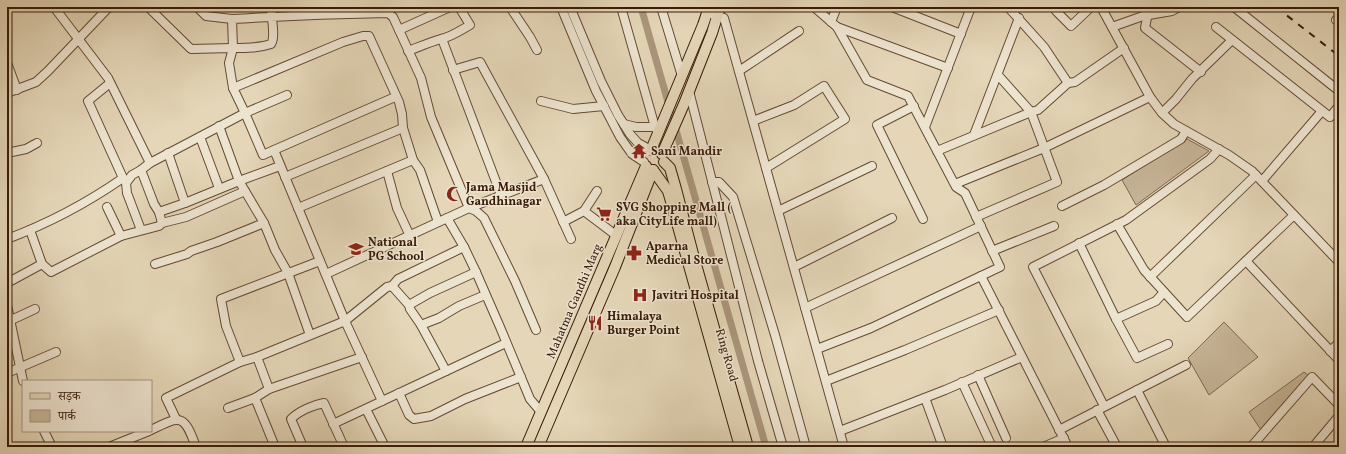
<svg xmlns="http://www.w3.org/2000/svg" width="1346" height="454" font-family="Vollkorn,'Noto Serif Devanagari',serif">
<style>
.green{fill:#c7b699;stroke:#806851}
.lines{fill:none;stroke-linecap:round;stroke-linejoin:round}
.canal{stroke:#aa967c;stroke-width:7}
.minor-casing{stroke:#644a34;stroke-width:10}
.major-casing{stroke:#391b09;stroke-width:12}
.minor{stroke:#ede4d0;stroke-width:8}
.major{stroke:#e4d6b7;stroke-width:10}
.rail{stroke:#391b09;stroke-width:2;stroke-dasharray:7 7;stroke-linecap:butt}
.labels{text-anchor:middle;stroke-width:3;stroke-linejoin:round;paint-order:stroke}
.poi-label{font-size:12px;font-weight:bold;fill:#391b09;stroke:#ede4d0;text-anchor:start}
.street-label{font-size:12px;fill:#391b09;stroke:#ede4d0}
</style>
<rect width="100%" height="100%" fill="#e4d6b7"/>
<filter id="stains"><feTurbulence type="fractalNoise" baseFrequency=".005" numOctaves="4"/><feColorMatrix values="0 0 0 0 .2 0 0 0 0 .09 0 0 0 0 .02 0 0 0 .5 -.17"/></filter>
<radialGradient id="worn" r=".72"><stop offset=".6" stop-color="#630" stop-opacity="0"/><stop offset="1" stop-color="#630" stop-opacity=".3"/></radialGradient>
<g class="green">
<polygon points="1187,139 1209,151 1136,205 1122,180"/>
<polygon points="1224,322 1258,357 1209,395 1188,358"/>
<polygon points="1304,372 1309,376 1261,430 1249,412"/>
</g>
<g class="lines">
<polyline class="canal" points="641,7 766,447"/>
<g class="minor-casing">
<g id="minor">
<polyline points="54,7 108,78 150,163 245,113 233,88 229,63 233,48 191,49 148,7"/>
<polyline points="197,7 206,16 232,19"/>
<path d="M271 7C271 17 276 37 271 44 259 48 246 48 233 48L232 19C284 16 336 14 388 13L393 17 399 30 450 7"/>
<polyline points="510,7 530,37 537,50"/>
<polyline points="561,7 596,91 620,137 632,154 644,162"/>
<polyline points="570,7 601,81 618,115 630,134 638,143 651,150"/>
<polyline points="621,7 655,127 658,133"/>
<polyline points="661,7 682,76"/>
<polyline points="814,7 837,27 867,80 908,96 956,187 965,193 1000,267 871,328 817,349"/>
<polyline points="892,7 961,34"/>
<polyline points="1008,7 1044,47 1068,83 1075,82 1124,48"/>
<polyline points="1101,7 1150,97 1162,113 1174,124 1229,155 1252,171 1339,262"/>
<polyline points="1149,7 1145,28 1201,72"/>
<polyline points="1234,7 1339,91"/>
<polyline points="1056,11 1071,26 1091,7"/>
<polyline points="712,14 724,18 844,447"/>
<polyline points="1336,20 1339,21"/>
<polyline points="831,22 837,7"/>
<polyline points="837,27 948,68"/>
<polyline points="1112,27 1143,16 1172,11 1179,7"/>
<polyline points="1216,27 1330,117 1339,106"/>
<polyline points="399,30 421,78 431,117 469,208 476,211 484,218 515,281 536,330"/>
<polyline points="442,39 501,195"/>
<path d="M408 51C419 47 430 42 441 39 451 37 461 30 470 25L459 7"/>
<polyline points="7,63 17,90"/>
<polyline points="453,70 480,62 544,179 571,239"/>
<polyline points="739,71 799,31"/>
<polyline points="233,88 343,42 363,36 369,36 399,102 402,114 403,128 413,160 420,170 438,222"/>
<polyline points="689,91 758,361 783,447"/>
<polyline points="7,93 36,82 48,71 109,7"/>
<polyline points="287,95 245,113 263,155 274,150 345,321 382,401"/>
<polyline points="541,101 573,109 604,106"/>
<polyline points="914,106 877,125 923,219"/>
<polyline points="1162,113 1176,99 1192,79 1232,40"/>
<polyline points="753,121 794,105 824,86 845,119 766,168"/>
<polyline points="624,124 636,127 655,127"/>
<polyline points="219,126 239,181 280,166"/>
<polyline points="925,127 971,7"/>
<polyline points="974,135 1019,18"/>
<polyline points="200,137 219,188"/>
<polyline points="274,150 395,97"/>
<polyline points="937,151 1031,112 1038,110 1068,83"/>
<polyline points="7,153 26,149 37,143"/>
<polyline points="168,153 185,203"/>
<polyline points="141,170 154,204 159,212 162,223"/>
<polyline points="387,171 397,208 410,236"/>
<polyline points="285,177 403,128"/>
<polyline points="1262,181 1322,111"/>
<polyline points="712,182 719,182 733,197 775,335 806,447"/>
<polyline points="955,184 1044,148 1150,97"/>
<polyline points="1062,206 1104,185 1181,139 1186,131"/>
<polyline points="107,207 121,236 159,226 162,223 186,217 245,191"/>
<polyline points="298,208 413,160"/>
<polyline points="584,211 597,191"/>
<polyline points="778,211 872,166"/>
<polyline points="159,212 185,203 239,181 264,223 275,250 288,273 310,335"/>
<polyline points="976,217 1057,182 1031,112 998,75"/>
<polyline points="447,218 464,247 476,272 500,327 530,399 541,412"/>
<polyline points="563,222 584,211 617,236"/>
<polyline points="1117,224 1144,270 1187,317 1294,215"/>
<polyline points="141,230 127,193 126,183 132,175 141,170 150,163"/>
<path d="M7 239C47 224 87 203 123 178L88 101 110 83"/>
<polyline points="1079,243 1116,319 1137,358 1168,344"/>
<polyline points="992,251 1054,226"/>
<polyline points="1246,261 1339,360"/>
<polyline points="42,264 51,272 121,236"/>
<polyline points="155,264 187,254 191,251 217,242 264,223"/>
<polyline points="794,267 892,218"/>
<polyline points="326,274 469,208 544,179"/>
<polyline points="981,276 1068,447"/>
<polyline points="1150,277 1256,175"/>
<polyline points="7,283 42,264 30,230"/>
<polyline points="392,286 409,305 410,309 421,325 446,371"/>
<polyline points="7,305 23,381"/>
<polyline points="409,305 430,293 476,272"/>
<polyline points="805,308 981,226"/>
<polyline points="1116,319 1156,301 1164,292"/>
<polyline points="7,322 35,309"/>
<polyline points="421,325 439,318 459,306 485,295"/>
<polyline points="1330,351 1339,343"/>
<polyline points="257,357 269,389"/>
<polyline points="240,362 226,326 221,299 320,261"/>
<polyline points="7,373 56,352"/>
<polyline points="978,375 1006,438"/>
<polyline points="826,381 905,350 999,310"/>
<polyline points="962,382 992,447"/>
<polyline points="1137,390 1166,447"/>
<polyline points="399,393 409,415 414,419 431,416 465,399 521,377"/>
<polyline points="255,398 275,447"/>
<polyline points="925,398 943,447"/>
<polyline points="1104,406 1033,267 1126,220 1210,159 1219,149"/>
<polyline points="228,408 255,398 269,389 362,357"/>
<polyline points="366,409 385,447"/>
<polyline points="1097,410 1117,447"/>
<polyline points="176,419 166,398 240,362 257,357 345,321 387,287 392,286 398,279 464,247"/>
<polyline points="333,424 506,343"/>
<path d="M151 430C181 415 184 414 196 447"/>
<polyline points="1059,430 1186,365"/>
<polyline points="44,431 52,447"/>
<polyline points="840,431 945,390 1022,357"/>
<polyline points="109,447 149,431"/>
<path d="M303 447 291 419C299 411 313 405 324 403L344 447"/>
<polyline points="1043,447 1064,438"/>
<polyline points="1251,447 1312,377 1339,405"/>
<polyline points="1313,447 1339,416"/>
</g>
</g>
<g class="major-casing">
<g id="major">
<polyline points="651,150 703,25 709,7"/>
<polyline points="662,154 684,104 712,33 720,7"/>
<polyline points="664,162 670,168 676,189 693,254 748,447"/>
<polyline points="653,170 668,191 740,447"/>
<polyline points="526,447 646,166"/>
<polyline points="538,447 615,267 653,170"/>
</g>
</g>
<use href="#minor" class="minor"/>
<use href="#major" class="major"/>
<polyline class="rail" points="1276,7 1339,56"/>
</g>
<defs>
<g id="temple-bare" transform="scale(1.2)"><path d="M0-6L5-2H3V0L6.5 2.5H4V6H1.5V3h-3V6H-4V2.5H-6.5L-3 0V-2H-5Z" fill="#8f2418" stroke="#ede4d0" stroke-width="2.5" paint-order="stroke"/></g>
<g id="mosque-bare" transform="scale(1.2)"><path d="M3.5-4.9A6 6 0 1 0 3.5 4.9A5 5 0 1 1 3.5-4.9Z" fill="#8f2418" stroke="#ede4d0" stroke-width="2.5" paint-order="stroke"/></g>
<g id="supermarket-bare" transform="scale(1.2)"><path d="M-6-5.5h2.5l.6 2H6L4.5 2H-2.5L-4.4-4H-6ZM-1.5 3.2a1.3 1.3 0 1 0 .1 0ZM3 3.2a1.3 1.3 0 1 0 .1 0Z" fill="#8f2418" stroke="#ede4d0" stroke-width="2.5" paint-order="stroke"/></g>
<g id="school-bare" transform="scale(1.2)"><path d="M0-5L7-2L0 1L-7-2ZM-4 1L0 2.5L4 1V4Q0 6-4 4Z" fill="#8f2418" stroke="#ede4d0" stroke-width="2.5" paint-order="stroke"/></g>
<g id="pharmacy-bare" transform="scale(1.2)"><path d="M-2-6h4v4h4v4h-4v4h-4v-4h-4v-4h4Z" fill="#8f2418" stroke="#ede4d0" stroke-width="2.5" paint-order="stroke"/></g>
<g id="hospital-bare" transform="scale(1.2)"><path d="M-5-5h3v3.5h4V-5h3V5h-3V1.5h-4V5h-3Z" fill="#8f2418" stroke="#ede4d0" stroke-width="2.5" paint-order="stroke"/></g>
<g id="restaurant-bare" transform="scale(1.2)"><path d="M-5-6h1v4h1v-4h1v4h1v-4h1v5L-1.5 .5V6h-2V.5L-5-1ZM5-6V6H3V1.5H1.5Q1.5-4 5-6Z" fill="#8f2418" stroke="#ede4d0" stroke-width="2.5" paint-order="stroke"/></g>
</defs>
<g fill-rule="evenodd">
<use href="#temple-bare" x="639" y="151"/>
<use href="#mosque-bare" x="454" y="194"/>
<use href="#supermarket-bare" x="604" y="214"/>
<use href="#school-bare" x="356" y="249"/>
<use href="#pharmacy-bare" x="634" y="253"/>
<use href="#hospital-bare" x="640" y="295"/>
<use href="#restaurant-bare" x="595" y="323"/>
</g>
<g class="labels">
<g class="poi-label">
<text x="651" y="155">Sani Mandir</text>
<text x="466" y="191">Jama Masjid<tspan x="466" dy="14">Gandhinagar</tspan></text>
<text x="616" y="211">SVG Shopping Mall (<tspan x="616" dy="14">aka CityLife mall)</tspan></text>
<text x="368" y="246">National<tspan x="368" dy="14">PG School</tspan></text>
<text x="646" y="250">Aparna<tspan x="646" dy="14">Medical Store</tspan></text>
<text x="652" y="299">Javitri Hospital</text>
<text x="607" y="320">Himalaya<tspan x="607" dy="14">Burger Point</tspan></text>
</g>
<g class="street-label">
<text transform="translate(574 301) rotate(-67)" y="4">Mahatma Gandhi Marg</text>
<text transform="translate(727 355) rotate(74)" y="4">Ring Road</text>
</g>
</g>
<rect width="1346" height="454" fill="none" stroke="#e4d6b7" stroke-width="24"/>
<rect x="8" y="8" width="1330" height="438" fill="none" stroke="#391b09" stroke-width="2"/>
<rect x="12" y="12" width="1322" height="430" fill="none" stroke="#391b09"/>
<rect x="22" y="380" width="130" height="52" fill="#ede4d0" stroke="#a59480"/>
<rect x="30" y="393" width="20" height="6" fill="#e4d6b7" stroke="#a59480"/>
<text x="58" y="400" font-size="12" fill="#391b09">सड़क</text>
<rect x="30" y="410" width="20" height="12" fill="#c7b699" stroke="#a59480"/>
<text x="58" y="420" font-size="12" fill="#391b09">पार्क</text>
<rect width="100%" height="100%" filter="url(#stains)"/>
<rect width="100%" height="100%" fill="url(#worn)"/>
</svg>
